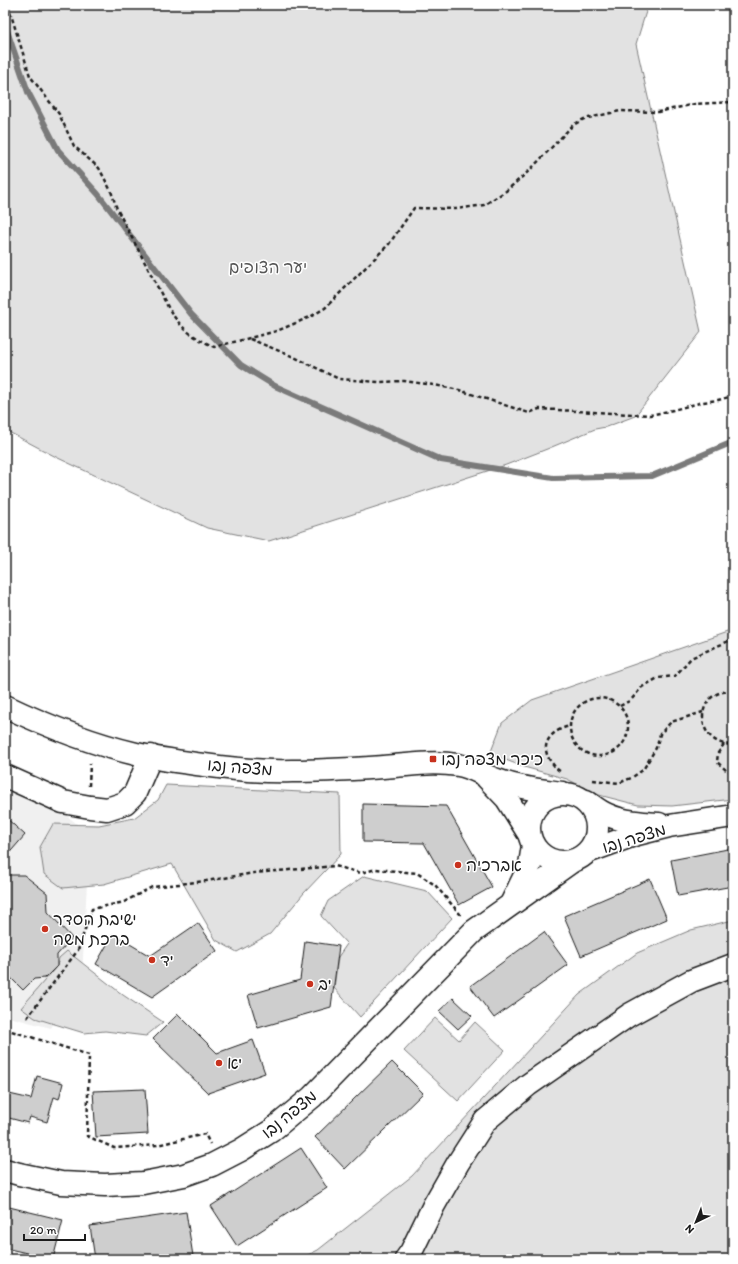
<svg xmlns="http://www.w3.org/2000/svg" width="738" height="1264" font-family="Itim,'Playpen Sans Hebrew',sans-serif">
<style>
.built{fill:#f0f0f0}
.green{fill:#e2e2e2;stroke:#7f7f7f}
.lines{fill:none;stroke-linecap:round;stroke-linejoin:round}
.stream{stroke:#7a7a7a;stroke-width:6}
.building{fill:#cecece;stroke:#1c1c1c}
.minor-casing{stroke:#1c1c1c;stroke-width:25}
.path{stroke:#1c1c1c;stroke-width:2.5;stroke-dasharray:4 3;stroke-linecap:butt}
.minor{stroke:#fff;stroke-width:22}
.poi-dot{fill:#c8321e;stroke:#fff;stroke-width:1.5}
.labels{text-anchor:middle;stroke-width:3;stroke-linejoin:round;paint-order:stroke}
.park-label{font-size:17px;fill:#575757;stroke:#fff}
.poi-label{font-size:17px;fill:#1c1c1c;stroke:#fff;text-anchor:start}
.street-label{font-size:17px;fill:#1c1c1c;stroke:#fff}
</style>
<rect width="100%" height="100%" fill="#fff"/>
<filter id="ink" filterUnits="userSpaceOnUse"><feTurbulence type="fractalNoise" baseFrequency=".025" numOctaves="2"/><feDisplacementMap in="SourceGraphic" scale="8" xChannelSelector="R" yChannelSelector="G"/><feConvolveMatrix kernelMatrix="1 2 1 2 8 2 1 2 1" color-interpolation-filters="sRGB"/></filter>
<g filter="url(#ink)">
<polygon class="built" points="5,766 92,836 87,882 82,977 51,1028 5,1016"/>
<g class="green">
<polygon points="5,5 648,5 636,44 701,332 635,416 606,427 595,429 547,449 506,465 269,541 207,528 58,458 5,430"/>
<polygon points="733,630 733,799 672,806 638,805 599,795 567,779 524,767 490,754 502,723 532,700"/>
<polygon points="166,785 340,794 341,854 304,893 270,934 237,952 216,940 172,864 104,884 63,888 44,874 40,847 53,824 99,825 134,818 158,800"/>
<polygon points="364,876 427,891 452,918 360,1017 334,988 338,957 347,944 321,916 328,901"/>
<polygon points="733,920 733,1259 300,1259 318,1250 412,1176 579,995 637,953 691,930"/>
<polygon points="67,951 123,995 163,1022 146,1036 105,1031 84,1033 35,1018 21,1008 57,966 59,958"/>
<polygon points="435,1018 459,1040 475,1022 505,1050 458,1101 404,1051"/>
</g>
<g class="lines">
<polyline class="stream" points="5,25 28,92 58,150 98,194 191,314 241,365 275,386 441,460 553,478 652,476 733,442"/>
</g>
<g class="building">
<polygon points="363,804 446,806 492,887 459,905 424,843 363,842"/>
<polygon points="5,817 25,835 5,858"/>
<polygon points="733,848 733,886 678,896 671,860"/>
<polygon points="5,875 24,875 47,893 48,912 72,938 57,955 57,966 45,978 34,979 23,990 11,978 5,980"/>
<polygon points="650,879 667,919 581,956 564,916"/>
<polygon points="198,923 217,951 152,997 96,964 113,934 150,956"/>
<polygon points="544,932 568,965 494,1018 470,986"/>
<polygon points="305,941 339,946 331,1007 258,1028 248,995 300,980"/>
<polygon points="453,998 472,1016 458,1029 439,1011"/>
<polygon points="178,1014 217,1053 253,1040 265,1073 208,1093 153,1039"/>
<polygon points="392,1062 423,1093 345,1169 315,1137"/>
<polygon points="37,1076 63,1083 59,1099 54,1097 47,1122 30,1117 28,1123 5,1117 5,1093 31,1099"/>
<polygon points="145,1089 148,1134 96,1137 93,1091"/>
<polygon points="301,1148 327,1188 237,1246 211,1206"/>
<polygon points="5,1206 63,1220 53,1259 5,1248"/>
<polygon points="186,1212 193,1256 171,1259 95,1259 90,1226"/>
</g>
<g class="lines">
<g class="minor-casing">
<g id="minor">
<path d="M5 706C47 726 90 743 136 754 158 759 182 762 204 765 233 769 262 772 292 771 322 771 352 769 383 767 407 765 433 761 458 765 472 767 484 776 497 780 518 788 540 790 562 793"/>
<polyline points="5,776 63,802 90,807 107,809 125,803 135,793 151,756"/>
<polyline points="487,778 507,799 529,834"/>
<circle cx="563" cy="828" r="34"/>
<path d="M586 801C593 806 600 812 608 815 624 822 642 823 659 824"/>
<polyline points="590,851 637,834 669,826 733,816"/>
<polyline points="512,902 530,865 533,845"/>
<polyline points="5,1170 19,1174 61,1183 105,1185 143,1183 184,1175 212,1165 241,1150 271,1131 312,1097 474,931 571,862"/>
<polyline points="406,1259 411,1252 434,1205 458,1163 485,1121 528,1085 629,1015 691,981 733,965"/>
</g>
</g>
<g class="path">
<path d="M8 5 30 76 59 114 74 146 99 168 111 191 117 209 169 309C184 332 191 335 214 347L277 331 310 317 325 308 389 244 414 208 456 209 484 205 506 191 530 170 573 125 584 119 620 111 658 112 695 104 733 102"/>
<polyline points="250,339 294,357 339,379 379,382 404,381 434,385 459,390 529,413 539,409 650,415 673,410 703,402 718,400 733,396"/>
<path d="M733 692C696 686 690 744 733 745"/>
<circle cx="599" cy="727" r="29"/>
<polyline points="620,706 631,700 642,687 658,678 675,676 691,658 733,639"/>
<polyline points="724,744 718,753 717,762 727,771 733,772"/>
<path d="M560 771C556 769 554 765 551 762 538 744 552 730 570 726"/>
<polyline points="593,780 619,783 631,778 643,770 656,748 660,734 671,722 703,712"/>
<polyline points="89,786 90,763"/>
<polyline points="27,1018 78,950 92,909 124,902 152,887 206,881 254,873 335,866 361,873 376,869 417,873 435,885 460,914 461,914"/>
<polyline points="5,1029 89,1055 87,1136 114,1148 157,1145 205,1134 210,1144"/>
</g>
<use href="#minor" class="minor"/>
</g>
</g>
<g class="poi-dot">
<rect x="429" y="755" width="8" height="8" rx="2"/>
<circle cx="458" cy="865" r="4"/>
<circle cx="45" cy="929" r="4"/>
<circle cx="152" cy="960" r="4"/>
<circle cx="310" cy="984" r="4"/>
<circle cx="219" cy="1063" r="4"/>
</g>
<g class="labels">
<g class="park-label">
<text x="268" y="273">יער הצופים</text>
</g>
<g class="poi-label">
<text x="441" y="765">כיכר מצפה נבו</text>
<text x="466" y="871">אברכיה</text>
<text x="53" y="925">ישיבת הסדר<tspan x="53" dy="20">ברכת משה</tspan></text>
<text x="160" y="966">ד'</text>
<text x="318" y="990">ב'</text>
<text x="227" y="1069">א'</text>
</g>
<g class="street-label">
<text transform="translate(240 767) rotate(5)" y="6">מצפה נבו</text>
<text transform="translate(634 838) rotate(-17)" y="6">מצפה נבו</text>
<text transform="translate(289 1114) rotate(-39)" y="6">מצפה נבו</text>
</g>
</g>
<rect width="738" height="1264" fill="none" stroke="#fff" stroke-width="20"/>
<rect x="10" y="10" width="718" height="1244" fill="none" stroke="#1c1c1c" stroke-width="1.5" filter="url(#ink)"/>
<g transform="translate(696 1222) rotate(223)" stroke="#ffffff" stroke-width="3" paint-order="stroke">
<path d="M0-3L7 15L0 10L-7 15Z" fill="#1c1c1c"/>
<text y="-6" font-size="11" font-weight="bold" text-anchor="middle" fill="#1c1c1c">N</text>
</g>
<path d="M24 1234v6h61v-6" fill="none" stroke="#1c1c1c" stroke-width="2"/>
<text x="30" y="1234" font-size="12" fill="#1c1c1c" stroke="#ffffff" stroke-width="3" paint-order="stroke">20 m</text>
</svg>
